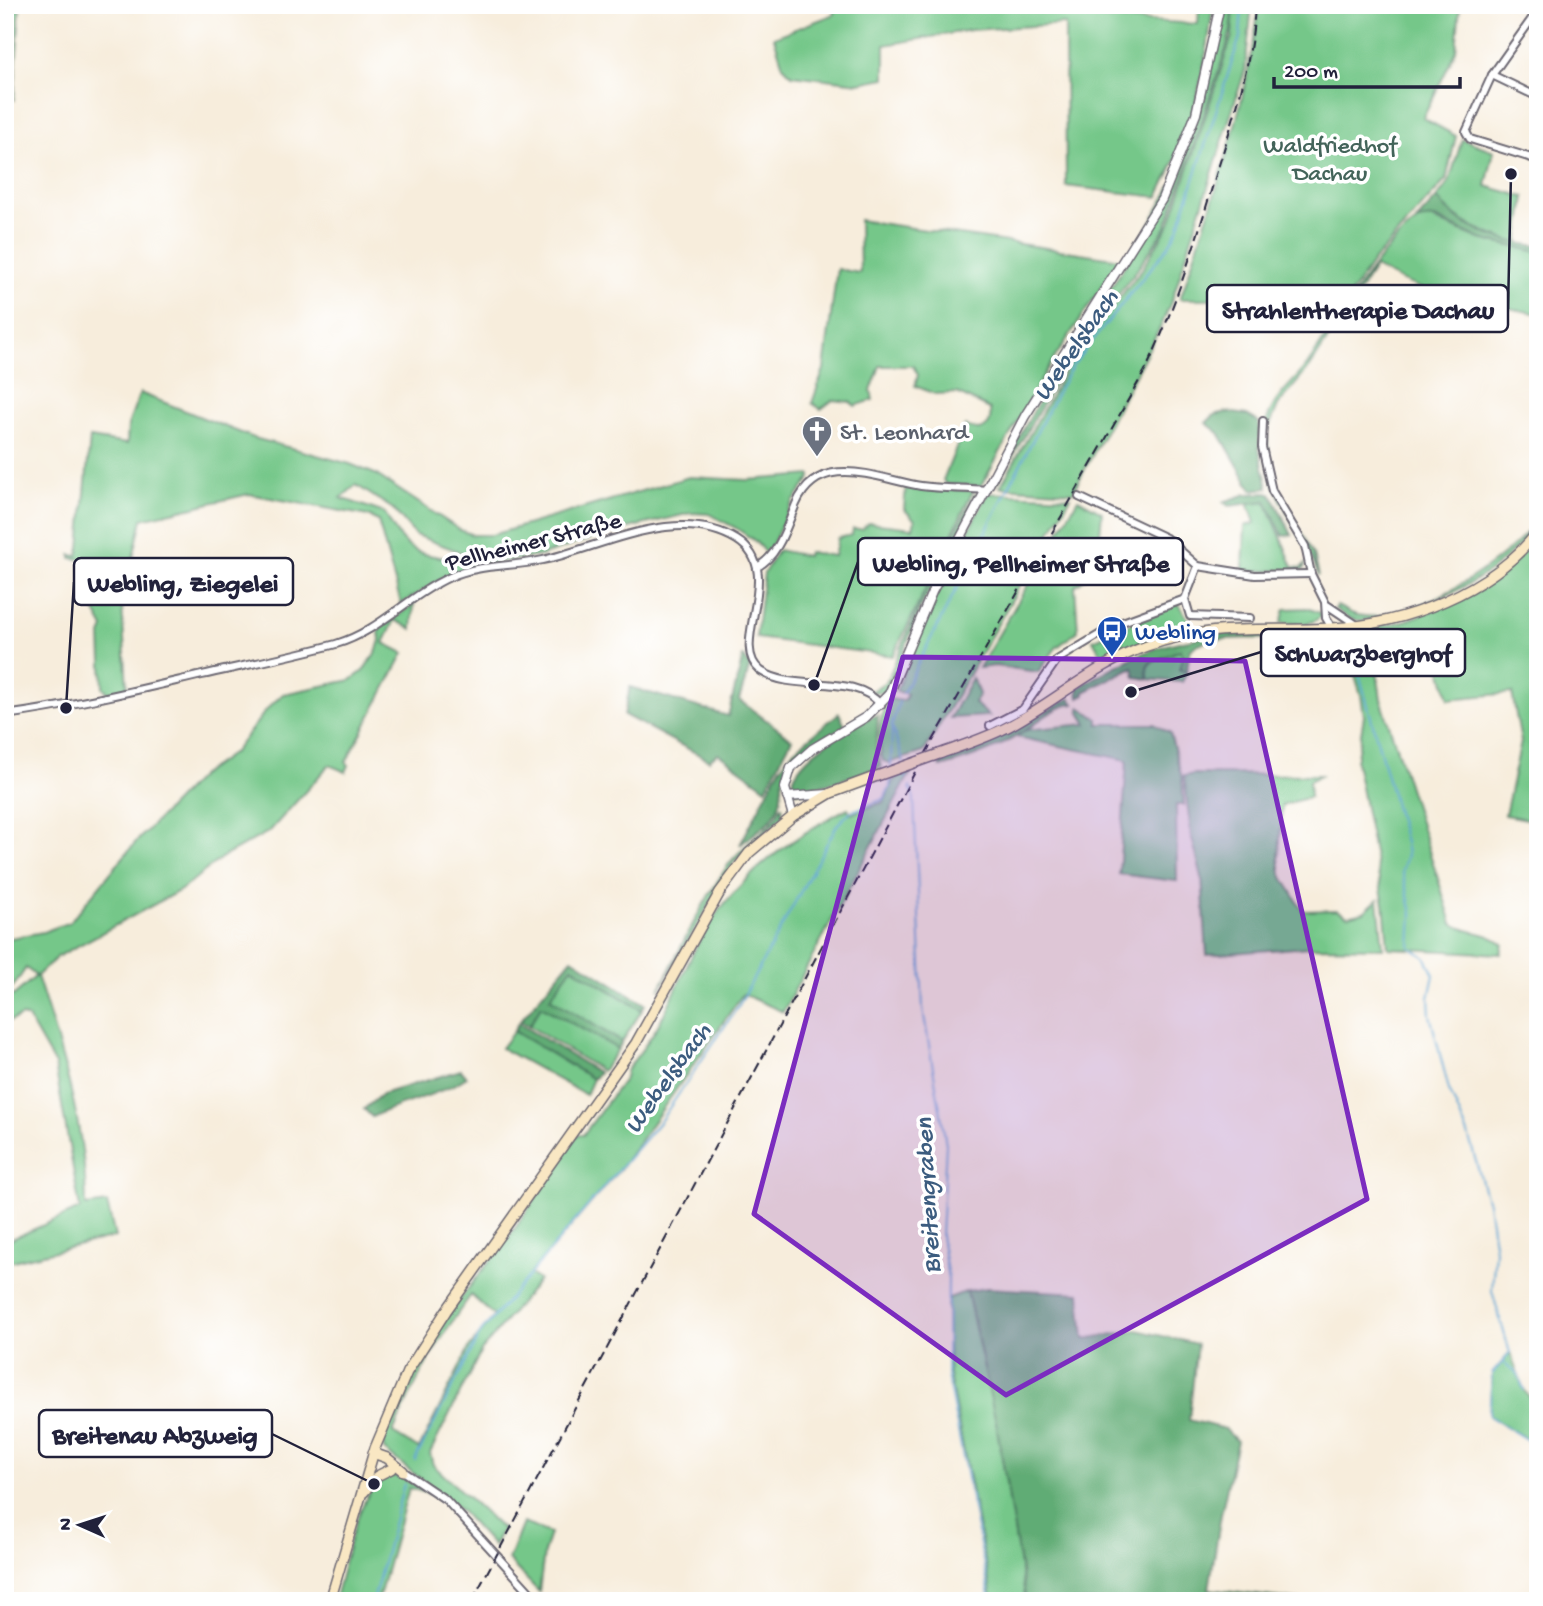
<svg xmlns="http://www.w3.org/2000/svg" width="1543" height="1606" font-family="'Gochi Hand',sans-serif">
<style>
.green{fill:#75c789;stroke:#4c7462;stroke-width:2;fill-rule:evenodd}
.forest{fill:#60ac75;stroke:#416758;stroke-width:2}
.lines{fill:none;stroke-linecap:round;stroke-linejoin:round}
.stream{stroke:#5ca4d3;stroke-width:2}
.minor-casing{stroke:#6d6973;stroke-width:10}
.tertiary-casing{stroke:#6d6973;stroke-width:11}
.secondary-casing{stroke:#6d6973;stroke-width:12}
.minor{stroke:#fff;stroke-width:6}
.tertiary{stroke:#fff;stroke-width:8}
.secondary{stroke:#f9e7c3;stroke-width:9}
.rail{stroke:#22223b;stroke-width:2;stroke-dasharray:10 5;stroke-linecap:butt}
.secondary-bridge-casing{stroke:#6d6973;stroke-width:12;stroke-linecap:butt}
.secondary-bridge{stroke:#f9e7c3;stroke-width:9}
.marked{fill:#7b2cbf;fill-opacity:0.2;stroke:#7b2cbf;stroke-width:5;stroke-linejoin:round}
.labels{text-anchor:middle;stroke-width:7;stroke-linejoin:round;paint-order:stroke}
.park-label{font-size:24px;fill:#43645a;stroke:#fff}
.worship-label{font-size:24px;fill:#5b616d;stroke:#fff;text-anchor:start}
.street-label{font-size:24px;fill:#22223b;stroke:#fff}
.transit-label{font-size:24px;fill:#164399;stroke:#fff;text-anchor:start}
.water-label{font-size:26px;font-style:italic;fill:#3c5c7f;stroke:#fff}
.leader{fill:none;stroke:#22223b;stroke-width:2.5}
.callout-dot{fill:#22223b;stroke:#fff;stroke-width:2.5}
.callout{fill:#fff;stroke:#22223b;stroke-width:2.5}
.callout-label{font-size:26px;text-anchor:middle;font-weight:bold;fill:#22223b}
</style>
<rect width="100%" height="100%" fill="#fff"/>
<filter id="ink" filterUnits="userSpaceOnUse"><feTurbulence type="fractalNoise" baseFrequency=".0143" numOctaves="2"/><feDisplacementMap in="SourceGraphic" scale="14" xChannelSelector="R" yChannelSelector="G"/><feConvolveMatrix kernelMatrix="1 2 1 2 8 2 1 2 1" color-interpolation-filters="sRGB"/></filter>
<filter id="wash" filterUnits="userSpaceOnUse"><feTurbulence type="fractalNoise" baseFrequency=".00686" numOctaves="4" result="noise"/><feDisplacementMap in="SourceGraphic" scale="28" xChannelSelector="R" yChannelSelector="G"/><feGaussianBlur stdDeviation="1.57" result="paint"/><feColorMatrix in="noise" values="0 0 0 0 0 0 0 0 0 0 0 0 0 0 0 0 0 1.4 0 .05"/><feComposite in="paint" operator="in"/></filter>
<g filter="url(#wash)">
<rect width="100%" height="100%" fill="#f7eddc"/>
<g class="green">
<polygon points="5,5 20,5 14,100 5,99"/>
<path d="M831 5H1077L1085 17 1198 24 1199 5H1213C1205 77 1191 132 1158 197L1066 186 1065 24 971 30 885 45V78L859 83 792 75 783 66 774 37 835 14Z"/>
<polygon points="1222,5 1232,5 1231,30 1226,49 1166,227 1137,270 1071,355 996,485 995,480 1055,373 1137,247 1175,179 1205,96"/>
<polygon points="1234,5 1252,5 1245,70 1173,297 1162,324 1073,492 1000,487 1072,359 1142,269 1170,223 1232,36"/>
<path d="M1259 5H1460L1456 51 1423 118 1456 136 1446 180 1374 260 1348 298 1180 299C1212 203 1247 106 1259 5Z"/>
<path d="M1462 139 1494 151 1486 186 1525 197 1518 244C1489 234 1456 224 1437 198L1449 182Z"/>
<path d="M1427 217 1480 239 1538 252V314C1477 300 1431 300 1375 267L1310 367 1278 405 1267 432 1269 454 1278 492 1314 555 1319 576C1302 530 1267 494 1265 443 1265 432 1265 422 1270 412 1278 394 1295 381 1307 365 1333 329 1388 230 1427 217Z"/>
<path d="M859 220 1120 259 1046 371 981 486 946 484 943 480 965 426 980 430C991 426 991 420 990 409L957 393 935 394 915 386 918 375 913 366H880L871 391 873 400 855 406 850 402 833 400 821 409 812 403 824 369 837 269 860 273Z"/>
<path d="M140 393 254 438 350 464 375 474 460 530 473 535H492L689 477 748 480 811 475V478L793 502 767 555 755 541 736 528 709 514 691 513 608 533 540 556 489 563 415 535 393 509 356 485 341 498 385 513C411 566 425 549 474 565L449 574 401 604 378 521 368 516 249 494 142 519 122 605 127 689 108 693 103 687 101 635 104 628 87 597 85 560 71 558V555L78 556 80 548 90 438 127 444 128 425Z"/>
<polygon points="906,485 973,491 893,656 756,638 764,573 778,550 807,556 808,552 834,556 838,538 852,535 853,529 862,529 869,523 913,528 915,520 904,509"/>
<polygon points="976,493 976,500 920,609 894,677 884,692 870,692 887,681 929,582"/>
<path d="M988 493 1071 497 924 752 889 763 883 761C877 744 878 713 890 699L904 701 907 694 896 691 938 588Z"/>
<polygon points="1078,499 1102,512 1097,569 1075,586 1078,631 1056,648 1038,672 995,666 979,668"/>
<polygon points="1266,501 1293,567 1301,568 1306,563 1303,570 1243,571 1245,526 1255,523 1248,502"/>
<path d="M1528 531 1530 532C1497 575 1448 599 1397 613 1382 617 1364 624 1349 618 1344 616 1339 611 1335 609L1337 606C1344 609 1350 614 1357 615 1409 626 1495 568 1528 531Z"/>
<path d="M1538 540V821L1505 815 1521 742 1512 693 1449 699 1439 661 1383 670 1375 640 1344 635C1364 626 1391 627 1413 618 1461 601 1498 572 1538 540Z"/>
<polygon points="1178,603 1190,622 1104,660 1093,640"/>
<path d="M414 604 412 629 395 620 384 643 404 653 346 762 349 765 346 772 329 765 270 831 221 858 181 890 57 957 37 976C61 1050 86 1127 86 1206L107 1203 115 1237 5 1263V1242L80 1209 55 1065 28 1018 22 1016 5 1023V997L14 995 36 976 26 968 13 987 5 988V939L43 932 70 922 135 843 200 776 234 752 268 708 283 694 351 680 362 672 376 653 380 640 379 630Z"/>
<path d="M1307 608 1323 614C1313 627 1296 623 1281 623L1285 609Z"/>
<path d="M1365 640 1373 644 1381 699 1452 923C1467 934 1489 931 1503 944L1501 954 1388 948 1384 904 1356 762 1364 716 1361 695 1345 643Z"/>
<polygon points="1180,650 1183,654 1181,670 1187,672 1182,682 1148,679 1147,668 1150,663"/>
<polygon points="972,678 979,694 974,703 989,716 950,718"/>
<polygon points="1080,707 1098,719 1098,724 1154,724 1170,733 1182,778 1184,805 1176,805 1177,881 1119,874 1127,760 1016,737 1025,730 1087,724 1079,711"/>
<path d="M912 770 783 1012 743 994 621 1168 530 1274 539 1280 481 1351 430 1453 433 1465 502 1529 493 1546 462 1512 384 1450C381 1437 391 1422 396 1410 421 1354 452 1306 491 1260 523 1222 548 1176 577 1135H583L625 1078 626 1071C636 1057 648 1043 657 1027 674 998 685 966 702 936 737 877 789 839 848 808L851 814 884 802 894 779ZM471 1295 494 1316 469 1348 419 1449 393 1433C414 1382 438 1339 471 1295Z"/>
<polygon points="1194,774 1322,775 1309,781 1310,797 1282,805 1279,858 1281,874 1303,911 1337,910 1348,916 1364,912 1378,899 1383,948 1308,947 1207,955 1202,877 1191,835 1184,776"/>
<path d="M782 805 783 815 734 862 659 990C681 948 701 904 728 865 743 843 773 830 782 805Z"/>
<polygon points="571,967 642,1010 622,1042 549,999"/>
<polygon points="541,1006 618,1049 602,1071 529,1026"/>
<polygon points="514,1031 593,1079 586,1095 501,1048"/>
<polygon points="967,1291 996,1422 1026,1601 993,1601 949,1375 947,1306 949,1298"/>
<polygon points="1510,1353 1524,1390 1538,1409 1538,1446 1489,1416 1492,1374"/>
<path d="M384 1475 400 1477 430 1494 409 1488 378 1601H334C346 1562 354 1501 384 1475Z"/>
<polygon points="523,1523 550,1533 544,1553 539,1592 508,1560"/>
</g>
<g class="forest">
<path d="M1437 198C1459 229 1502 242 1538 246V252L1480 239 1435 218 1417 220Z"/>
<polygon points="1227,412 1247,415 1259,422 1259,449 1268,488 1252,490 1219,433 1206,423 1214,415"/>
<polygon points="1271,493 1292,535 1283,536 1266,501 1230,506 1223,502 1247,494"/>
<path d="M1229 633 1303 634V640C1283 640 1201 632 1191 650 1188 656 1188 665 1187 672L1180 670 1183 654 1180 650 1150 663 1147 668 1148 679 1135 677 1133 667 1084 692 1085 695 1079 698 1078 688C1135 652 1163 642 1229 633Z"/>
<polygon points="743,656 750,666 739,700 792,739 766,788 718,753 709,760 624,715 630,687 728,716"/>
<path d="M1070 698 1074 704C1053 706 1035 725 1017 736 995 750 967 760 941 767L938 761 1009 731Z"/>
<path d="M839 713 845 726C826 737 801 747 788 766 780 779 783 789 780 802 776 821 754 833 740 845L778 771 792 752Z"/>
<path d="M878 715 876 748 881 767 806 791 795 792C778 767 856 721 878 715Z"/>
<polygon points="572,958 645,1004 642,1010 572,967 550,998 622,1042 618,1049 541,1006 529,1026 520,1021"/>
<polygon points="518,1023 599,1073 593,1079 514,1031"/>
<path d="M461 1070 467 1077C437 1097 403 1101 372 1117L364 1109 382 1094Z"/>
<polygon points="987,1288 1080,1293 1084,1339 1137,1330 1197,1344 1189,1420 1225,1429 1237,1441 1221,1515 1209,1589 1305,1601 1026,1601 996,1422 967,1291"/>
</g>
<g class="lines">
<g class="stream">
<polyline points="1351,644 1405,842 1407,855 1402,871 1412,913 1410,947 1426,958 1434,975 1429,998 1430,1015 1449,1090 1468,1134 1488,1203 1495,1250 1492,1291 1510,1353 1492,1374 1489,1416 1538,1447"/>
<polyline points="903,693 1059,389 1073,365 1167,248 1178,229 1240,37 1242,5"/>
<polyline points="893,729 904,763"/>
<polyline points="891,767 892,725 899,702"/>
<polyline points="905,769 906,778"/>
<polyline points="910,787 914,798 923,1010 946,1144 941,1236 948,1278 947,1375 991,1601"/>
<polyline points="1502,1362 1518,1374 1524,1390"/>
<polyline points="415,1460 481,1332 661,1120 739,1005 837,825 850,812 884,799 890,787 891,776"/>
<polyline points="373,1601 404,1484"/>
</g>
</g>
</g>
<g filter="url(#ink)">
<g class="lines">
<g class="minor-casing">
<g id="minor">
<polyline points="1538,10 1492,75 1466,132 1470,139 1538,160"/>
<polyline points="1492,75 1538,97"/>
<polyline points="1263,421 1262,447 1272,491 1305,546 1311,574 1325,602 1326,618 1332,628"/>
<polyline points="1079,497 1166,538 1198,566 1255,575 1311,574"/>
<polyline points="1198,566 1185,599 1190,616 1250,618"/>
<path d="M757 567C779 556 787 525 796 504 820 450 878 479 921 486 942 489 965 488 986 490"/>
<polyline points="1327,605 1357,625"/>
<path d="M5 715C72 706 137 690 202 675 247 665 292 656 336 644 380 631 409 595 450 577 478 564 513 567 543 560 602 547 679 504 737 540 788 572 726 645 761 671 795 694 853 671 881 705"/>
<polyline points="990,726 1023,709 1057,660 1117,624 1185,599"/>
<polyline points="403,1471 446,1500 538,1601"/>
</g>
</g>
<g class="tertiary-casing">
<g id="tertiary">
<polyline points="787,797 828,794"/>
<polyline points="793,816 785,788 791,768 812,749 866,717 889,694 932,592 1025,416 1162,199 1196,114 1220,5"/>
</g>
</g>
<g class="secondary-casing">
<g id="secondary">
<polyline points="1538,512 1538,523"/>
<path d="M939 754C964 745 990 737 1013 724 1058 699 1098 663 1147 646 1214 623 1263 632 1331 628 1404 625 1493 591 1538 531"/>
<polyline points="373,1453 387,1458 403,1471"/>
<polyline points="364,1492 377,1476 391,1469"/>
<polyline points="330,1601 375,1448 407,1372 446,1311 636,1043 720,892 749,853 793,816 831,793 877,776"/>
</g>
</g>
<use href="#minor" class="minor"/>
<use href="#tertiary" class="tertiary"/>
<use href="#secondary" class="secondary"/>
<path class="rail" d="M472 1601 915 772 1147 367C1175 307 1195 245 1214 181 1232 123 1252 66 1255 5"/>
<g class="secondary-bridge-casing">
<polyline id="secondary-bridge" points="877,776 939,754"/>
</g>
<use href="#secondary-bridge" class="secondary-bridge"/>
</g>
</g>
<path class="marked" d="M903 657 1245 661 1367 1199 1006 1395 754 1214Z"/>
<defs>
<g id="church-pin" transform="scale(1.575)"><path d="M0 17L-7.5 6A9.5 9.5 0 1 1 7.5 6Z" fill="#6b7280" stroke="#fff"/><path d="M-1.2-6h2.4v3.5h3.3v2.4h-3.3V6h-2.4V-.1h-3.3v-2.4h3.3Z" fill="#fff"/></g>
<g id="bus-pin" transform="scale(1.575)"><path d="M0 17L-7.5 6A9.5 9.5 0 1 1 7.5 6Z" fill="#1a4fb4" stroke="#fff"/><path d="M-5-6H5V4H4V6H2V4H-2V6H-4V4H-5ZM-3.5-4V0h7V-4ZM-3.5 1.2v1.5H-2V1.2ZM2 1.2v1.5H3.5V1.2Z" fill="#fff"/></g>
</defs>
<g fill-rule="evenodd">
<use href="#church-pin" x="817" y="431"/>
<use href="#bus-pin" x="1112" y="631"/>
</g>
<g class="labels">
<g class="park-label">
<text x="1330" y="152">Waldfriedhof<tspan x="1330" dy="28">Dachau</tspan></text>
</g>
<g class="worship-label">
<text x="840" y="439">St. Leonhard</text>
</g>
<g class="street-label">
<text transform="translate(533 540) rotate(-14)" y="8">Pellheimer Straße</text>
</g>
<g class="transit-label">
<text x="1135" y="639">Webling</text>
</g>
<g class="water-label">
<text transform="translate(1074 344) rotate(-55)" y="9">Webelsbach</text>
<text transform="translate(666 1077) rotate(-54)" y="9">Webelsbach</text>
<text transform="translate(926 1196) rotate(-93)" y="9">Breitengraben</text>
</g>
</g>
<path class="leader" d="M1511 174L1508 309M814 685L858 562M66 708L74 582M1131 692L1261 652M374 1484L272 1434"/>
<g class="callout-dot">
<circle cx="1511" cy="174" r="7"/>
<circle cx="814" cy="685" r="7"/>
<circle cx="66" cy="708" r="7"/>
<circle cx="1131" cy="692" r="7"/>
<circle cx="374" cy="1484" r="7"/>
</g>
<g class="callout">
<rect x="1207" y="285" width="301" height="47" rx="7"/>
<rect x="858" y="538" width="325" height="47" rx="7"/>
<rect x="74" y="558" width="219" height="47" rx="7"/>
<rect x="1261" y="629" width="204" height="47" rx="7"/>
<rect x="39" y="1410" width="233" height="47" rx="7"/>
</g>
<g class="callout-label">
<text x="1358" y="318">Strahlentherapie Dachau</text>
<text x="1021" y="571">Webling, Pellheimer Straße</text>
<text x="183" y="591">Webling, Ziegelei</text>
<text x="1363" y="661">Schwarzberghof</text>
<text x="155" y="1443">Breitenau Abzweig</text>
</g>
<rect width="1543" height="1606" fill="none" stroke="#fff" stroke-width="28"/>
<g transform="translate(80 1525) rotate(273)" stroke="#ffffff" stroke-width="5" paint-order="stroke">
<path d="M0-5L12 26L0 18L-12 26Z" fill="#22223b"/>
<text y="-10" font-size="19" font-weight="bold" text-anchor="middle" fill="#22223b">N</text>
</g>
<path d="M1274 77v10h186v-10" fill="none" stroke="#22223b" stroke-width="3.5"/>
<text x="1284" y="77" font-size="21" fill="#22223b" stroke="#ffffff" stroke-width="5" paint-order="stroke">200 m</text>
</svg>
